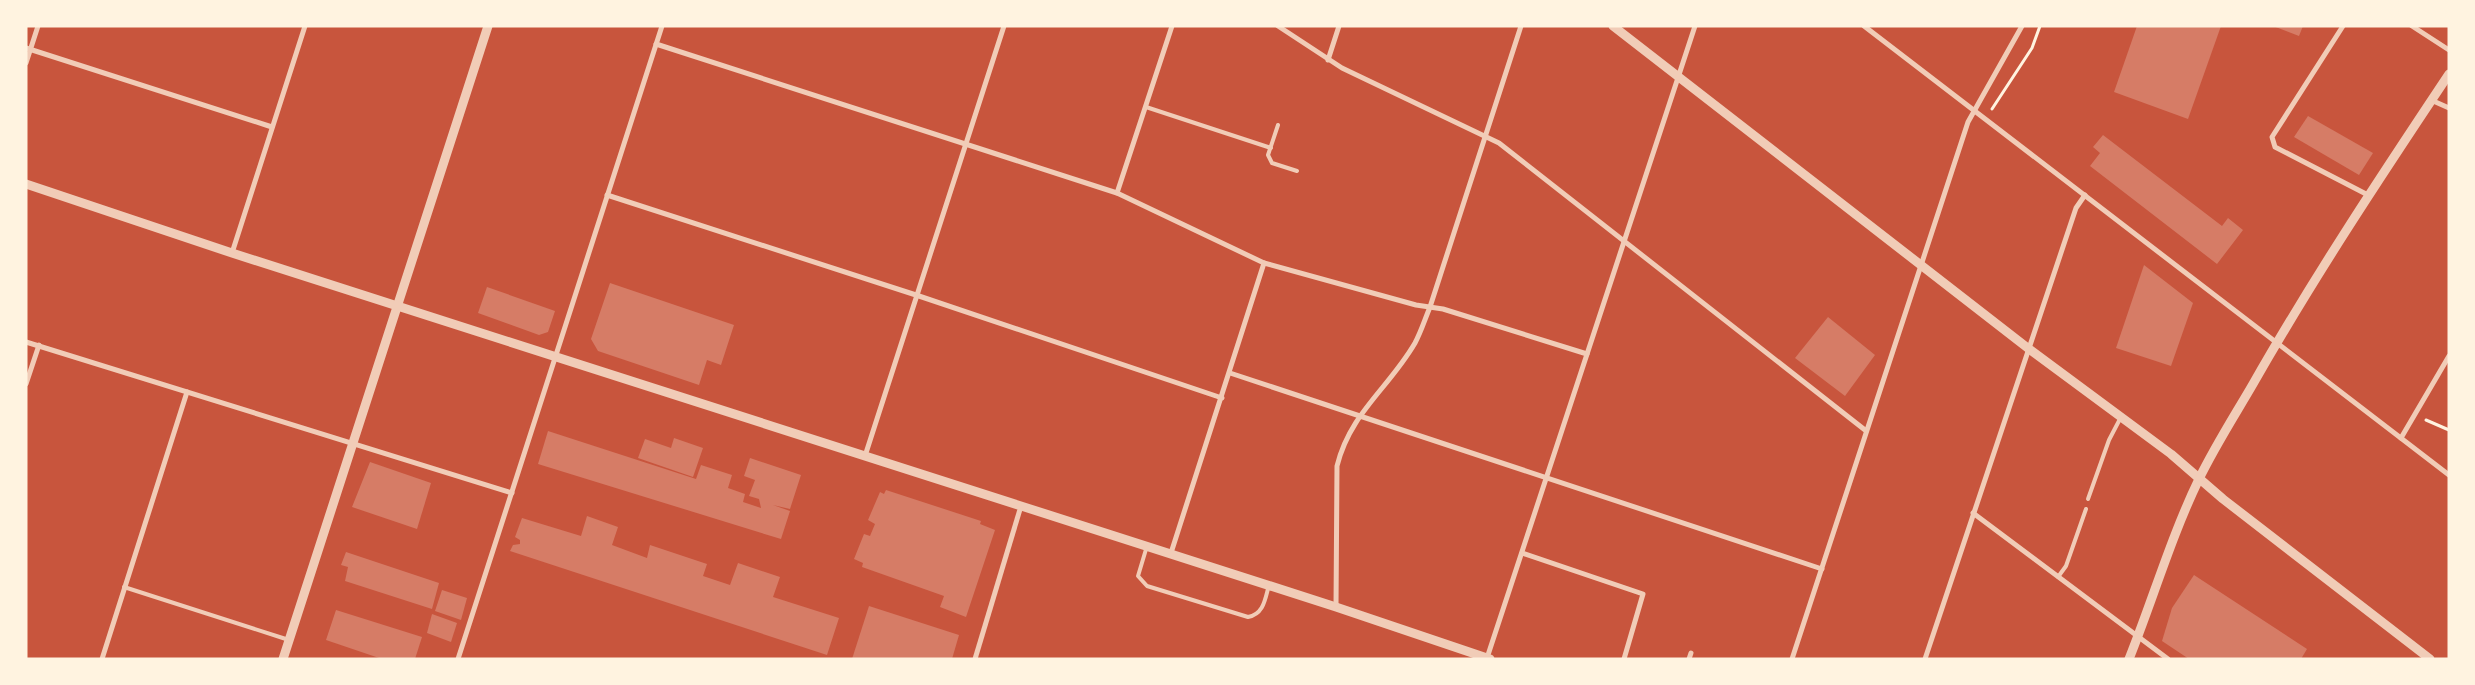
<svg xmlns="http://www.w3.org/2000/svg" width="2475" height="685" font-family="Manrope,sans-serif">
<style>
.building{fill:#d67c66}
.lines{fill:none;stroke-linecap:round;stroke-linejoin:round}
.path{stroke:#fff3e0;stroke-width:3}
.service{stroke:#f1ccb7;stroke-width:4}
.minor{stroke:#f1ccb7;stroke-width:5}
.tertiary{stroke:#f1ccb7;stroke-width:9}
</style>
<rect width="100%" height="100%" fill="#c8553d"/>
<g class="building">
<polygon points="2137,26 2221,26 2188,119 2114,92"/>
<polygon points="2273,26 2303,26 2299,36"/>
<polygon points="2308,116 2373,153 2359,175 2294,137"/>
<polygon points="2103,135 2222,226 2228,218 2243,230 2217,264 2090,166 2100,153 2093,147"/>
<polygon points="2144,265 2193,303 2171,366 2116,348"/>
<polygon points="610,283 734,325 721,365 707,360 699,385 598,351 591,339"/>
<polygon points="487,287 555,311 548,332 539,335 478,313"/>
<polygon points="1828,317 1875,355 1845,396 1795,358"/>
<polygon points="548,431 696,479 701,465 732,475 728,488 745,494 743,502 761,508 759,499 749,496 755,480 744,476 750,458 801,475 790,509 773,505 790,511 781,539 538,464"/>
<polygon points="674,438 703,448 693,477 638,458 645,439 671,448"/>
<polygon points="370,462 431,483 417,529 352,507"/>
<polygon points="886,490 981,521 980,524 995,530 966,617 940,607 944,596 862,567 863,563 854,559 864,534 870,536 875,524 868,520 880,492 884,494"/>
<polygon points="587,516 618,527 612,545 647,558 650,545 707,564 703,576 730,585 738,563 780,577 773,597 839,618 827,655 510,551 513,545 520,544 520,540 515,537 522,518 581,536"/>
<polygon points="346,552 439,583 432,609 345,581 348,567 341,565"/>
<polygon points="2194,575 2307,649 2301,659 2189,659 2162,641 2172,608"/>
<polygon points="442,590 467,598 461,620 435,611"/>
<polygon points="869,606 959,635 952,659 852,659"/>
<polygon points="336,610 422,637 415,659 382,659 326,640"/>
<polygon points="432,614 457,623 451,642 427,633"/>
</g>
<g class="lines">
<g class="path">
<polyline points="1992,109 2032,48 2040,26"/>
<polyline points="2426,420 2449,430"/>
</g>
<g class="service">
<polyline points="1146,107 1271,148"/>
<polyline points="1278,125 1268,155 1272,163 1297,171"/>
<polyline points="2088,499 2109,440 2121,417"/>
<path d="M1147 546 1138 576 1147 586 1248 617C1264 614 1265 599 1269 585"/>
<polyline points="2058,577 2066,566 2086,509"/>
<polyline points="124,587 289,640"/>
</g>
<g class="minor">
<polyline points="1278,26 1342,68 1499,143 1865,430"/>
<polyline points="1864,26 2449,475"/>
<polyline points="2343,26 2272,137 2275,147 2368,195"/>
<polyline points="2412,26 2449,50"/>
<polyline points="656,44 1117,193 1264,263 1416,305 1443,309 1587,354"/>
<polyline points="26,48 272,127"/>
<polyline points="1328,60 1339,26"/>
<polyline points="26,63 38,26"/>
<polyline points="2431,100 2449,108"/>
<polyline points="1117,193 1172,26"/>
<polyline points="607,195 916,295 1222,398"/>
<polyline points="232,253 305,26"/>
<polyline points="26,342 512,493"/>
<polyline points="1230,373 1822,569"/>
<polyline points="26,384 39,345"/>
<polyline points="2401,438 2449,356"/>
<polyline points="865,456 1004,26"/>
<polyline points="1973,513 2168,659"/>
<polyline points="1171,553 1264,263"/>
<polyline points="1522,553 1643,594 1624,659"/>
<path d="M1336 607 1337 466C1350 413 1389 388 1415 343 1421 332 1425 319 1430 307L1521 26"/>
<polyline points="1487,658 1695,26"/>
<polyline points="102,659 187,392"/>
<polyline points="458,659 662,26"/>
<polyline points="975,659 1021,506"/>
<polyline points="1689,659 1691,653"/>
<polyline points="1792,659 1968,122 2022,26"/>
<polyline points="1925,659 2076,208 2085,195"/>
</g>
<g class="tertiary">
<polyline points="1613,26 2029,349 2171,454 2223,499 2430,659"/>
<polyline points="26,184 232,253 1336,607 1490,659"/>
<polyline points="283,659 488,26"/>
<path d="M2129 659C2153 599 2171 537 2199 479 2215 446 2235 415 2253 384 2314 277 2381 176 2449 74"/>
</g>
</g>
<rect width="2475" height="685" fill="none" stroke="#fff3e0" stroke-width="55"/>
</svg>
